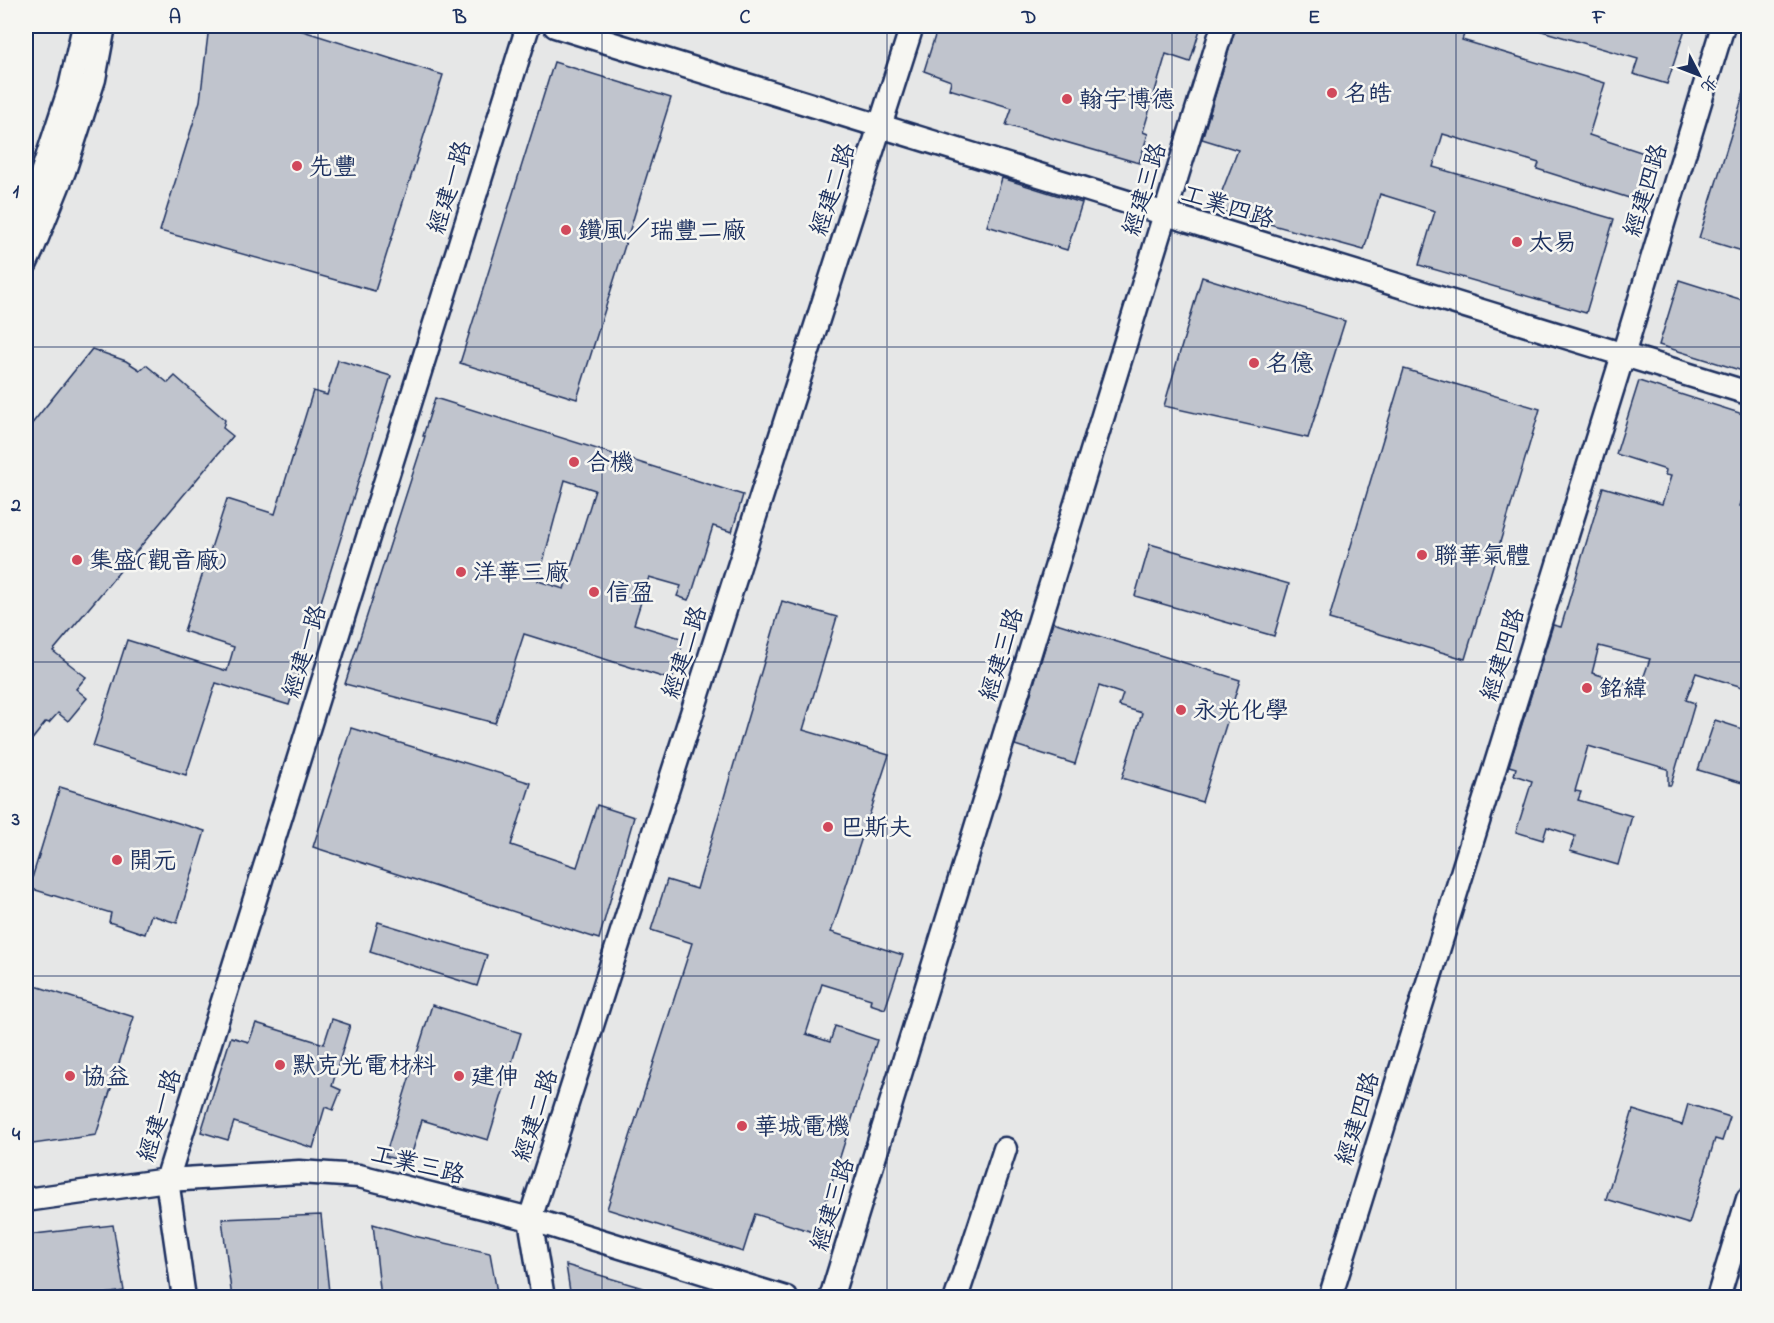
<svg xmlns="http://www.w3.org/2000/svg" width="1774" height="1323" font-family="'Indie Flower','LXGW WenKai TC',sans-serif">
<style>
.built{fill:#e6e7e7}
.building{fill:#c0c4cd;stroke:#1b2f5e;stroke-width:1.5;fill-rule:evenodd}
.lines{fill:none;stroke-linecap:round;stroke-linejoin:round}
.minor-casing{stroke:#1b2f5e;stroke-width:27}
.minor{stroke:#f6f6f2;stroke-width:22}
.grid{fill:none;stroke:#1b2f5e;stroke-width:1.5;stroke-opacity:0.55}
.poi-dot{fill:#d1495b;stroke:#f6f6f2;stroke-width:2}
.labels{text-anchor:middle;stroke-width:5;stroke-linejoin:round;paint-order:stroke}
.poi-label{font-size:24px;fill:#1b2f5e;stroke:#f6f6f2;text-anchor:start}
.street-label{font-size:24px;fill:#1b2f5e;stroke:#f6f6f2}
.neatline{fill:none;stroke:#1b2f5e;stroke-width:2}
.grid-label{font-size:20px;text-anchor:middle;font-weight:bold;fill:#1b2f5e}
</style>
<rect width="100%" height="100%" fill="#f6f6f2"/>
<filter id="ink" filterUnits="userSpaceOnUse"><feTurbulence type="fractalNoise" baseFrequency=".0167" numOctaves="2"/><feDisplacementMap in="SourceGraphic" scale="12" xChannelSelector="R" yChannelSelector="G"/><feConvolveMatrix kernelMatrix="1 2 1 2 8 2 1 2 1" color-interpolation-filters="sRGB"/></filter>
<g filter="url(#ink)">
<rect class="built" x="26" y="26" width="1722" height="1271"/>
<g class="building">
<polygon points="209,26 287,26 443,75 375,291 160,231 200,101"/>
<polygon points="938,26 1201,26 1190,62 1166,54 1143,132 1148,134 1139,163 1006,125 1012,108 949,89 951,81 924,71"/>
<polygon points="1236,26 1467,26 1462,40 1605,83 1589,135 1656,157 1642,202 1537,169 1539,163 1443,134 1433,167 1614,219 1586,313 1419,265 1435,211 1380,194 1364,250 1215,209 1238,150 1202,139"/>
<polygon points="1536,26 1686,26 1667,84 1633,74 1638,59 1535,29"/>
<polygon points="554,62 671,98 577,399 460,363"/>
<polygon points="1746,86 1749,86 1749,253 1699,238"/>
<polygon points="1002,178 1082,203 1067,250 987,226"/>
<polygon points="1202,277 1345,321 1308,438 1164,406"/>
<polygon points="1679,280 1749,302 1749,373 1659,345"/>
<polygon points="92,349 126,361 140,370 146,365 168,383 175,376 225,420 223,428 233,436 53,651 86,677 76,689 87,698 68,721 58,713 49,723 46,722 26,747 26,431"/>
<polygon points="338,360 391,376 289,705 216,683 186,775 93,746 127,640 227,671 234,647 184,631 227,499 275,514 313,391 327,395"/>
<polygon points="1404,369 1540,409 1465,659 1329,619"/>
<path d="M1639 381 1749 416V478L1740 506 1749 509V689L1696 673 1686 700 1695 703 1671 785H1668V769L1588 746 1575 791 1581 792 1578 800 1632 816 1618 865 1570 851 1575 836 1547 827 1543 840 1516 832 1532 781 1514 775 1516 768 1509 766 1553 625 1561 627 1603 487 1662 504 1671 476 1665 475 1666 470 1616 454ZM1599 646 1650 659 1640 687 1592 673Z"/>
<path d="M435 398 743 495 732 532 713 526 691 596H690L688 600 677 596 681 586 649 577 634 624 684 639 672 680 524 634 495 723 345 684 425 436H423ZM565 480 595 490 564 589 538 581Z"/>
<polygon points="1150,544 1289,584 1274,636 1135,596"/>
<polygon points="782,601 837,617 803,730 889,755 831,932 903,955 885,1009 870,1004 871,999 822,984 806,1034 830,1042 835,1026 877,1040 816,1233 755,1214 743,1252 607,1209 692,943 651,930 667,880 697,889"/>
<polygon points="1053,622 1240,680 1202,802 1122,778 1142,713 1119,706 1123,694 1099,686 1075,764 1015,745"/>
<polygon points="1715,720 1749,731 1749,785 1698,770"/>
<polygon points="351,728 531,783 511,845 577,867 597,805 634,817 599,939 313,847"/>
<polygon points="60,787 205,831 177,923 151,915 145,934 109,922 111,913 29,888"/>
<polygon points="378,922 487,955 477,986 370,952"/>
<polygon points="26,983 134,1017 96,1135 26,1145"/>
<polygon points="432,1005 521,1033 488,1140 422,1120 409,1163 385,1156"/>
<polygon points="332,1019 350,1025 332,1086 341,1090 333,1110 325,1107 313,1148 234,1122 228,1140 201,1132 231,1037 249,1042 256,1023 324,1044"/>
<polygon points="1688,1104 1730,1117 1722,1141 1715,1139 1689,1224 1606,1199 1633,1110 1682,1125"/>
<polygon points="321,1215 329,1292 290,1298 232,1298 222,1219"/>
<polygon points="373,1224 414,1236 490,1253 498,1298 381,1298"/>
<polygon points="113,1225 124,1291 78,1298 26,1298 26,1235"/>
<polygon points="566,1265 663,1294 663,1298 571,1298"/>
</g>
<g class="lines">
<g class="minor-casing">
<g id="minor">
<path d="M555 26C953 148 1350 273 1748 393"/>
<polyline points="26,222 70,88 84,26"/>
<polyline points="26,263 32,250 64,171 94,79 104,26"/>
<polyline points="26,1200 167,1180 299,1172 359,1176 530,1219 786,1298"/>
<polyline points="184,1298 167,1180 528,26"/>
<polyline points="543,1298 530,1219 912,26"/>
<polyline points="831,1298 1223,26"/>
<polyline points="956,1298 1005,1149"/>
<polyline points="1330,1298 1623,355 1723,26"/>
<polyline points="1718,1298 1748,1199"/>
</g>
</g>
<use href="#minor" class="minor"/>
</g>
</g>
<path class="grid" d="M318 26V1298M602 26V1298M887 26V1298M1172 26V1298M1456 26V1298M26 347H1748M26 662H1748M26 976H1748"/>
<g class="poi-dot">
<circle cx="1332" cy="93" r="6"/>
<circle cx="1067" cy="99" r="6"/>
<circle cx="297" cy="166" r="6"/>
<circle cx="566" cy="230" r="6"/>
<circle cx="1517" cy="242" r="6"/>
<circle cx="1254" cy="363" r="6"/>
<circle cx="574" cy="462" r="6"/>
<circle cx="1422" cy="555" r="6"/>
<circle cx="77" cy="560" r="6"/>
<circle cx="461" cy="572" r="6"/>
<circle cx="594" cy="592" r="6"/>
<circle cx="1587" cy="688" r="6"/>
<circle cx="1181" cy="710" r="6"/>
<circle cx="828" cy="827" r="6"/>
<circle cx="117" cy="860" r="6"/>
<circle cx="280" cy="1065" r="6"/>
<circle cx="70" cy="1076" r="6"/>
<circle cx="459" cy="1076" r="6"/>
<circle cx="742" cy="1126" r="6"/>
</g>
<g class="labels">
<g class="poi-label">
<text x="1344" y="101">名皓</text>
<text x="1079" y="107">翰宇博德</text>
<text x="309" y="174">先豐</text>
<text x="578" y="238">鑽風／瑞豐二廠</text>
<text x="1529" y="250">太易</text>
<text x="1266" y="371">名億</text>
<text x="586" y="470">合機</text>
<text x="1434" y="563">聯華氣體</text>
<text x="89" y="568">集盛(觀音廠)</text>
<text x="473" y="580">洋華三廠</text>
<text x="606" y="600">信盈</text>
<text x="1599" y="696">銘緯</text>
<text x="1193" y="718">永光化學</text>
<text x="840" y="835">巴斯夫</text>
<text x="129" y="868">開元</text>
<text x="292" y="1073">默克光電材料</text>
<text x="82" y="1084">協益</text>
<text x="471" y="1084">建伸</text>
<text x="754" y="1134">華城電機</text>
</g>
<g class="street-label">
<text transform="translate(449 187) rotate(-73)" y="8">經建一路</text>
<text transform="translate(832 189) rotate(-72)" y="8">經建二路</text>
<text transform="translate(1144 189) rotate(-73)" y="8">經建三路</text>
<text transform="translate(1645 190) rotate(-73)" y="8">經建四路</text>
<text transform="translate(1228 206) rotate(17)" y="8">工業四路</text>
<text transform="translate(304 651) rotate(-73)" y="8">經建一路</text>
<text transform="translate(684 652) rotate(-72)" y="8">經建二路</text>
<text transform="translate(1001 654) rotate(-73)" y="8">經建三路</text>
<text transform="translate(1502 654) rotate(-73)" y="8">經建四路</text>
<text transform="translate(159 1115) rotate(-73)" y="8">經建一路</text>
<text transform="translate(535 1115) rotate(-72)" y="8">經建二路</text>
<text transform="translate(1357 1118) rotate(-73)" y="8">經建四路</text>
<text transform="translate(418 1164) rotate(14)" y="8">工業三路</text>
<text transform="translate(832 1204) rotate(-73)" y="8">經建三路</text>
</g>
</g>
<rect width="1774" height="1323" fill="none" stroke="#f6f6f2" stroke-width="66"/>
<g transform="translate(1699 75) rotate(132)" stroke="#f6f6f2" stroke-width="4.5" paint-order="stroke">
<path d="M0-4.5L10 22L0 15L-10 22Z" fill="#1b2f5e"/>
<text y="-9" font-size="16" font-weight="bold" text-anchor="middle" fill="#1b2f5e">北</text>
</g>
<rect x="33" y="33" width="1708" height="1257" class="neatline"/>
<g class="grid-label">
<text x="175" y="23">A</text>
<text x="460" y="23">B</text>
<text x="745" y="23">C</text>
<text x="1029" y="23">D</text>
<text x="1314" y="23">E</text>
<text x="1599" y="23">F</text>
<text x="16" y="197">1</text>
<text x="16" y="511">2</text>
<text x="16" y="825">3</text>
<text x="16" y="1140">4</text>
</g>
</svg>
